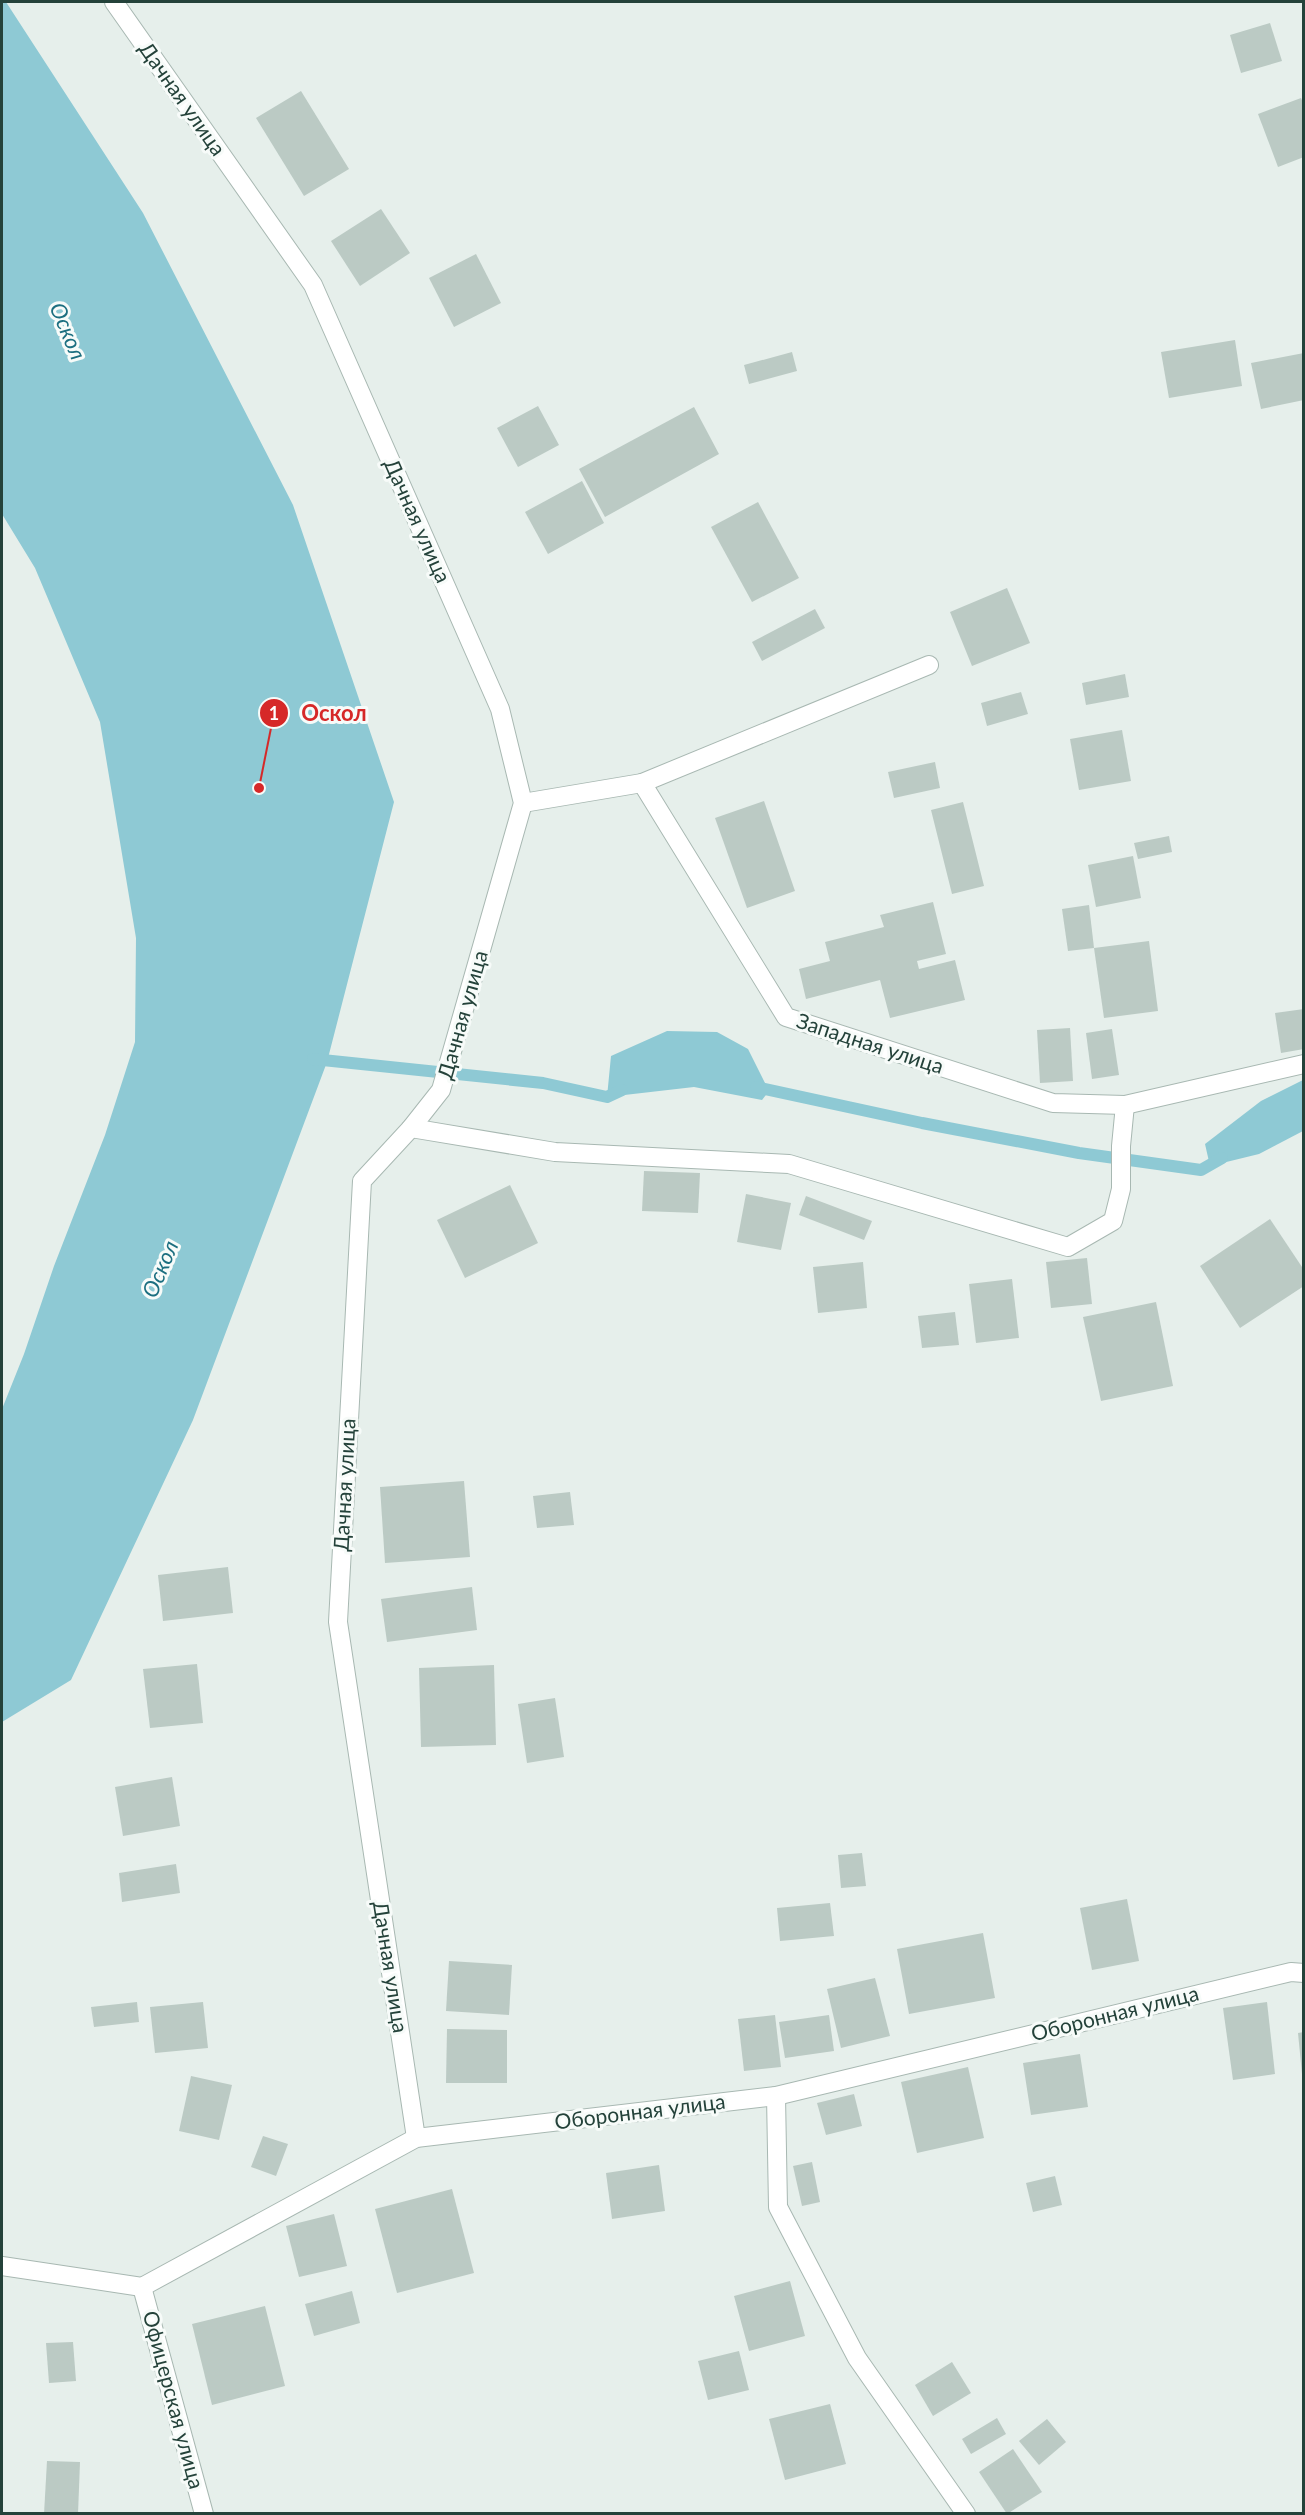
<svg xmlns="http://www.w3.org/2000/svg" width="1305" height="2515" font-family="Lato,sans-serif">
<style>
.water{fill:#8ec9d4}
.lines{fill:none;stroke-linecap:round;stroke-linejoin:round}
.stream{stroke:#8ec9d4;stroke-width:12}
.building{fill:#bbcac4}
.minor-casing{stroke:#a8b8b2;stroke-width:20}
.minor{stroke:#fff;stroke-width:18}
.labels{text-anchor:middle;stroke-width:6;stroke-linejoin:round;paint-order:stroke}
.street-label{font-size:21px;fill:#24423a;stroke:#f7fbf9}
.water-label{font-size:22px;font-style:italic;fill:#1c6f80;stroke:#f7fbf9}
.leader{fill:none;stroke:#d62828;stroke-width:2}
.callout-dot{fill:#d62828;stroke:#f7fbf9;stroke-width:2}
.mark-label{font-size:18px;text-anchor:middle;font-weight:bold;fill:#fff}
.callout-label{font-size:22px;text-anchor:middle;font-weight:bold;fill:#d62828;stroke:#f7fbf9;stroke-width:6;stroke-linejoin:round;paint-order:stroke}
</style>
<rect width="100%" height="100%" fill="#e6efeb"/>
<g class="water">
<polygon points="2,2 6,2 143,213 293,505 394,802 327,1062 193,1420 71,1680 2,1722 2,1409 24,1354 54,1266 105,1135 135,1042 136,938 100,722 35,568 2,514"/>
<polygon points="667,1031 717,1032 748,1049 769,1091 762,1100 694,1087 607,1097 611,1056"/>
<polygon points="1303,1080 1303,1131 1259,1154 1210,1166 1205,1144 1261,1101"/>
</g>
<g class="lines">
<g class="stream">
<polyline points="313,1059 543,1083 607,1097 622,1090"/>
<polyline points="756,1087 922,1123 1079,1153 1201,1170 1222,1158"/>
</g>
</g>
<g class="building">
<polygon points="1270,23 1282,61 1241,73 1230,35"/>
<polygon points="301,91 349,169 304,196 256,118"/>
<polygon points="1301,98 1304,105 1304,157 1278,167 1258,114"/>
<polygon points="381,209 410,253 360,286 331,241"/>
<polygon points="476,254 501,303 454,327 429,278"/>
<polygon points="1235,340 1242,386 1169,398 1161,352"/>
<polygon points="792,352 797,371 749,384 744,365"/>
<polygon points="1304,353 1304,400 1261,409 1251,363"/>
<polygon points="538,406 559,445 518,467 497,428"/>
<polygon points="694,407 719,454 605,517 579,469"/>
<polygon points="582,481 604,523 548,554 525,512"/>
<polygon points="758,502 799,578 752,602 711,527"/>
<polygon points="1007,588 1030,643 972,666 950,612"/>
<polygon points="815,609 825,628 762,661 752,642"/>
<polygon points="1125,674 1129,697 1086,705 1082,683"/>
<polygon points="1021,692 1028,714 987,726 981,703"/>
<polygon points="1122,730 1131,781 1079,790 1070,739"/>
<polygon points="935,762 940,788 894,798 888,772"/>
<polygon points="764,801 795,891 747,908 715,818"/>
<polygon points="963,802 984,886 952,894 931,810"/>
<polygon points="1169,836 1172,852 1138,859 1134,843"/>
<polygon points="1133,856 1141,898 1096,907 1088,865"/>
<polygon points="933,902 946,954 917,961 919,969 955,960 965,1000 890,1018 880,980 806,999 799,969 830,961 825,942 884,927 880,915"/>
<polygon points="1089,905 1094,948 1068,951 1062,909"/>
<polygon points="1149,941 1158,1011 1104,1018 1094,948"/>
<polygon points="1304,1009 1304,1049 1281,1053 1275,1013"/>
<polygon points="1070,1028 1073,1081 1040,1083 1037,1030"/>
<polygon points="1112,1029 1119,1075 1092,1079 1086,1033"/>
<polygon points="644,1171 700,1173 698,1213 642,1211"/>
<polygon points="510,1185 538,1243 465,1278 437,1220"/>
<polygon points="746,1194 791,1203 781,1250 737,1242"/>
<polygon points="806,1196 872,1221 864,1240 799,1215"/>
<polygon points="1270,1219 1304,1270 1304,1286 1240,1328 1200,1266"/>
<polygon points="1087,1258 1092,1304 1051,1308 1046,1262"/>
<polygon points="863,1262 867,1308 818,1313 813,1267"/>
<polygon points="1012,1279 1019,1338 976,1343 969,1284"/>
<polygon points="1156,1302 1173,1386 1101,1401 1083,1317"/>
<polygon points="955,1312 959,1345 922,1348 918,1316"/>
<polygon points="464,1481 470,1557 385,1563 380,1487"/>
<polygon points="570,1492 574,1525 537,1528 533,1496"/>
<polygon points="228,1567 233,1613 163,1621 158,1575"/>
<polygon points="472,1587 477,1630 387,1642 381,1599"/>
<polygon points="197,1664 203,1723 150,1728 143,1669"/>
<polygon points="494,1665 496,1745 421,1747 419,1668"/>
<polygon points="555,1698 564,1757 527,1763 518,1704"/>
<polygon points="172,1777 180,1826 123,1836 115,1787"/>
<polygon points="862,1853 866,1886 841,1888 838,1855"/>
<polygon points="176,1864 180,1893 122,1902 119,1873"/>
<polygon points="1127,1899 1139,1961 1092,1970 1080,1908"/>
<polygon points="830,1903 834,1936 780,1941 777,1908"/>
<polygon points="983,1933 995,1998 909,2014 897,1949"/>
<polygon points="449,1961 512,1965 509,2015 446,2011"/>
<polygon points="875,1978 890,2036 841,2048 827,1989"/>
<polygon points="137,2002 139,2022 94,2027 91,2007"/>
<polygon points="203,2002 208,2048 155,2053 150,2007"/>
<polygon points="1267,2002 1275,2074 1233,2080 1223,2008"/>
<polygon points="775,2015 781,2067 744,2071 738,2019"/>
<polygon points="829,2015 834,2051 785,2058 779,2022"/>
<polygon points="447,2029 507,2030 507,2083 446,2083"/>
<polygon points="1304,2032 1304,2074 1302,2074 1298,2033"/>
<polygon points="1080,2054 1088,2107 1031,2115 1023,2063"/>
<polygon points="968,2067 984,2138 917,2153 901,2082"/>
<polygon points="191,2076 232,2085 219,2140 179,2131"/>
<polygon points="854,2094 862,2126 826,2135 817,2103"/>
<polygon points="263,2136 288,2144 276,2176 251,2167"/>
<polygon points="812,2162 820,2202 802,2206 793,2166"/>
<polygon points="659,2165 665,2211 612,2219 606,2173"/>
<polygon points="1055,2176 1062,2205 1033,2212 1026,2183"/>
<polygon points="452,2189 474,2273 397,2293 375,2209"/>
<polygon points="334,2214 347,2266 299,2277 286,2226"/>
<polygon points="790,2281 805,2336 749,2351 734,2296"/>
<polygon points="352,2291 360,2323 314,2336 305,2304"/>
<polygon points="265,2306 285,2386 212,2405 192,2324"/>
<polygon points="73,2342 76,2381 49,2383 46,2343"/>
<polygon points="739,2351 749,2390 708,2400 698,2361"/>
<polygon points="952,2362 971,2393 933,2416 915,2385"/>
<polygon points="830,2404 846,2464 785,2480 769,2419"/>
<polygon points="997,2418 1006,2434 971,2454 962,2439"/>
<polygon points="1047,2419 1066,2442 1039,2465 1019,2441"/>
<polygon points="1013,2449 1042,2492 1007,2514 979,2472"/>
<polygon points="47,2461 80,2462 78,2514 44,2514"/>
</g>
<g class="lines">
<g class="minor-casing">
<g id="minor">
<polyline points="114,2 313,285 500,709 523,803 441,1090 411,1128 362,1181 338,1622 416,2138"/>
<polyline points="642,783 929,665"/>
<polyline points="523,803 642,783 786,1017 1053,1103 1125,1105 1304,1064"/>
<polyline points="411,1128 555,1152 789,1164 1068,1247 1113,1221 1121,1189 1121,1146 1125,1105"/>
<polyline points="776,2096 778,2207 857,2358 966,2514"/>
<polyline points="2,2266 142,2287 416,2138 776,2096 1291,1972 1304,1973"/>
<polyline points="142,2287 204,2514"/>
</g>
</g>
<use href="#minor" class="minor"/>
</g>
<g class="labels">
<g class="street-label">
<text transform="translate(182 99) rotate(55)" y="7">Дачная улица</text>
<text transform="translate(417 521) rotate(66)" y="7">Дачная улица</text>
<text transform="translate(463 1015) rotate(-74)" y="7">Дачная улица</text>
<text transform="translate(870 1044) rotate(18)" y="7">Западная улица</text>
<text transform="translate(345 1485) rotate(-87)" y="7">Дачная улица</text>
<text transform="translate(390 1967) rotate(81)" y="7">Дачная улица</text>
<text transform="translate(1115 2014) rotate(-14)" y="7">Оборонная улица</text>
<text transform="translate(640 2112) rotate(-7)" y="7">Оборонная улица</text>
<text transform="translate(173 2400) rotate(75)" y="7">Офицерская улица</text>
</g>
<g class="water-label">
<text transform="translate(68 331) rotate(67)" y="8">Оскол</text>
<text transform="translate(160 1269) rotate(-67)" y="8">Оскол</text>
</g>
</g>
<path class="leader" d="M259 788L274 713"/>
<g class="callout-dot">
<circle cx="259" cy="788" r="6"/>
<circle cx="274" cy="713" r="15"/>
</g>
<g class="mark-label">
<text x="274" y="720">1</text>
</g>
<g class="callout-label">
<text x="334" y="721">Оскол</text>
</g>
<rect width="1305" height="2515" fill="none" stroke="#24423a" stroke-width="6"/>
</svg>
